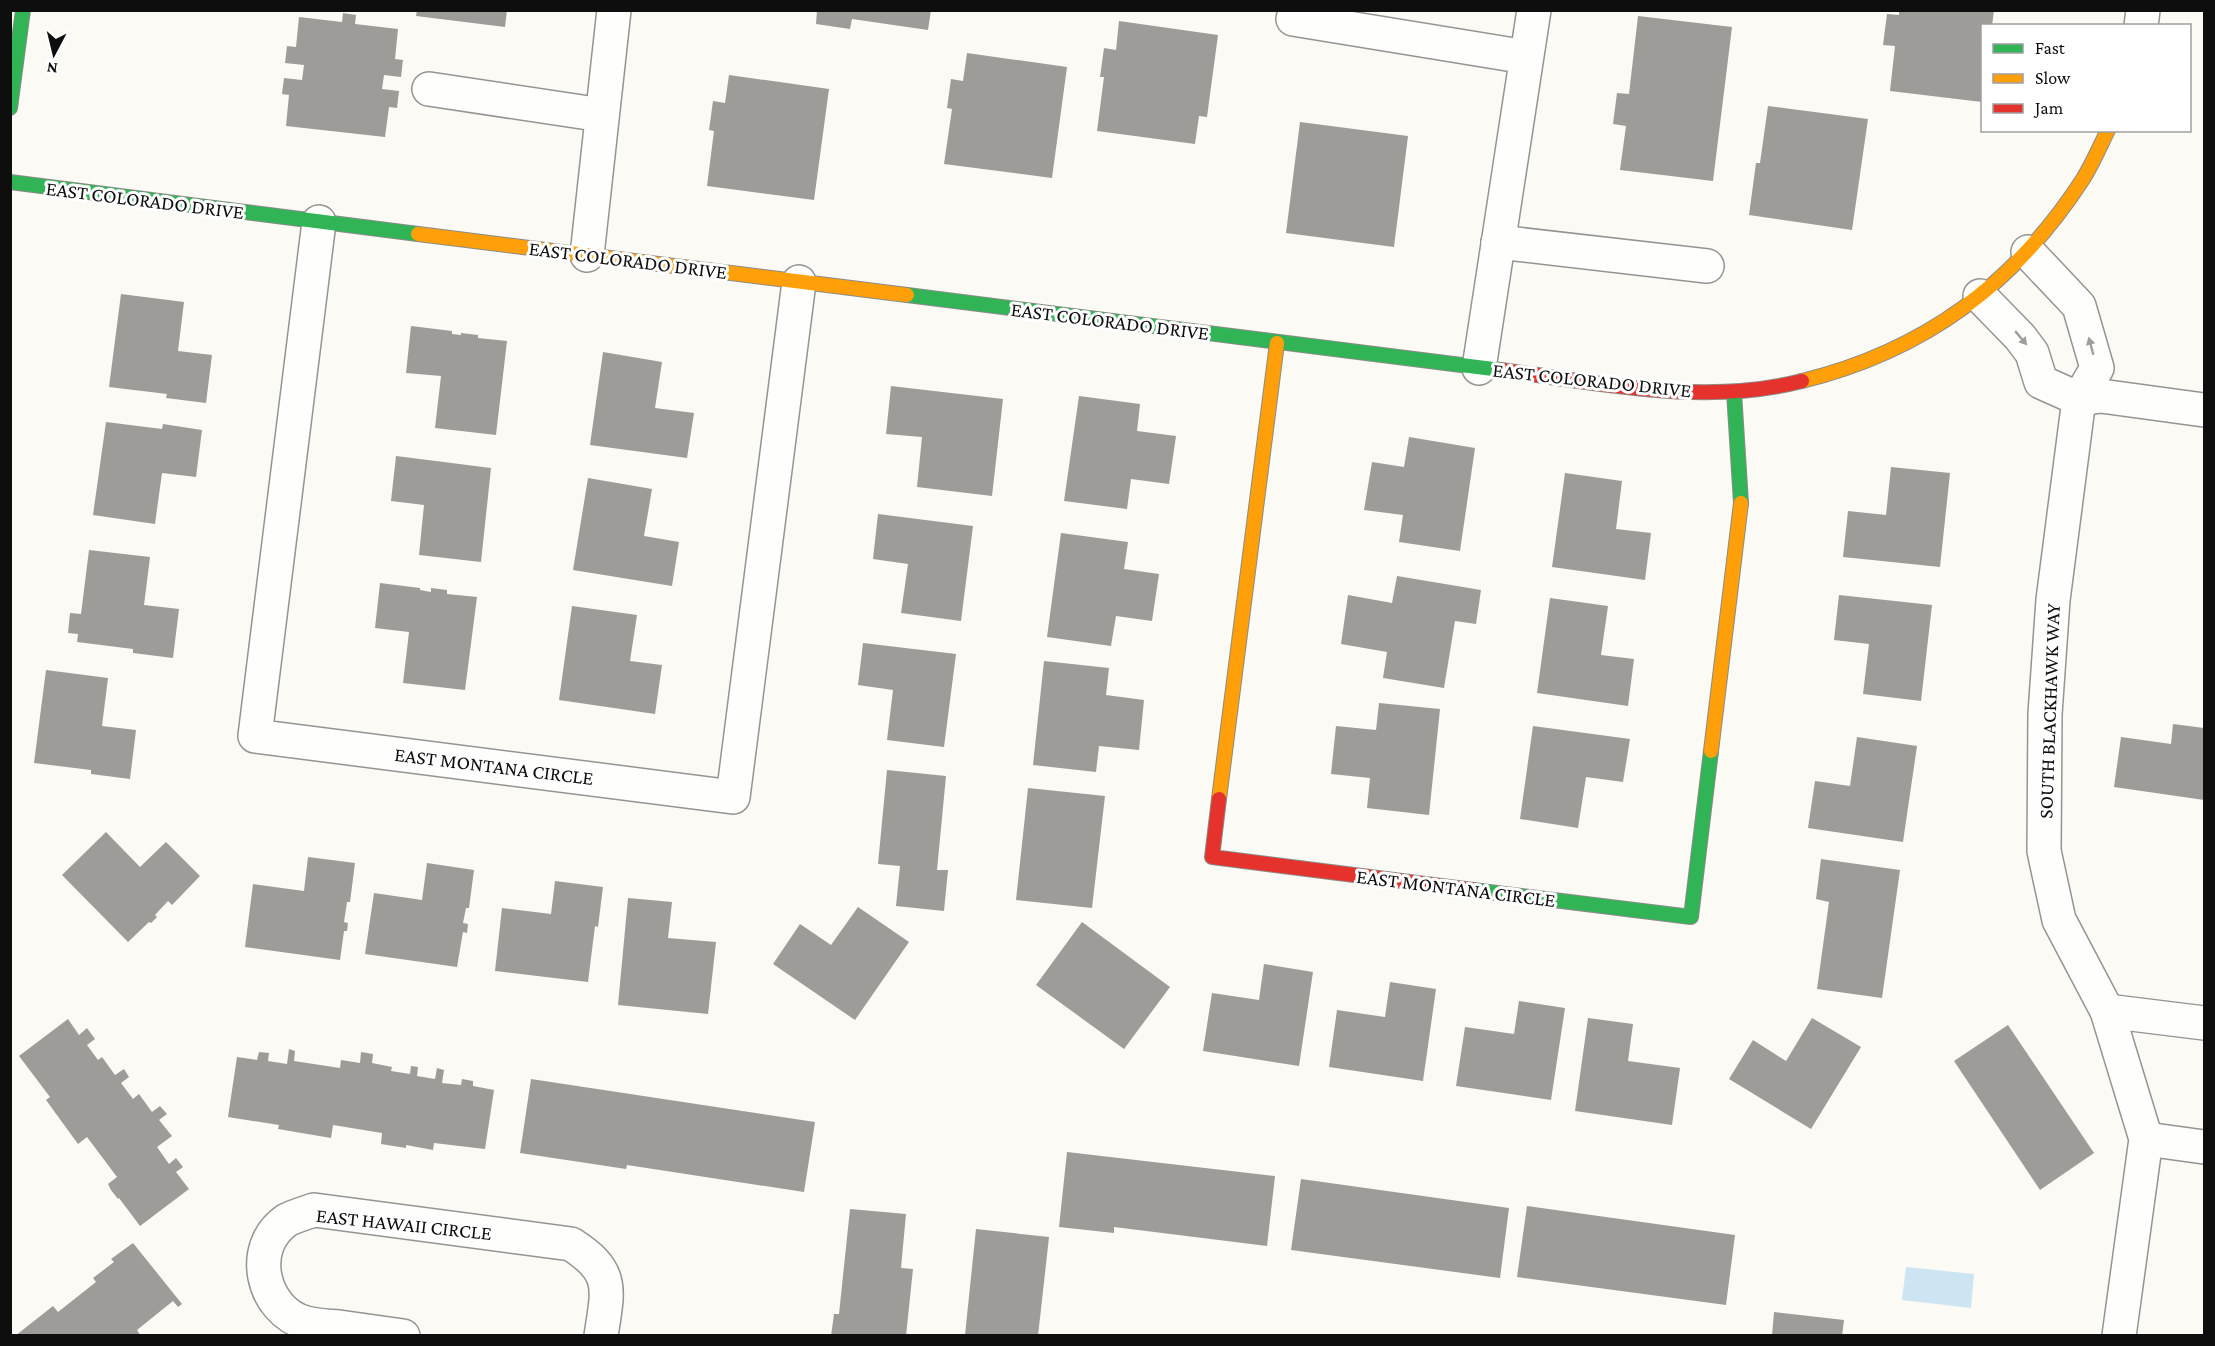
<svg xmlns="http://www.w3.org/2000/svg" width="2215" height="1346" font-family="'Crimson Pro',serif">
<style>
.water{fill:#cde5f3}
.building{fill:#9e9c99}
.lines{fill:none;stroke-linecap:round;stroke-linejoin:round}
.street-casing{stroke:#959492;stroke-width:36}
.fast-casing{stroke:#8b8b88;stroke-width:16}
.slow-casing{stroke:#8b8b88;stroke-width:16}
.jam-casing{stroke:#8b8b88;stroke-width:16}
.street{stroke:#fefefd;stroke-width:33}
.fast{stroke:#30b455;stroke-width:14}
.slow{stroke:#ff9f0a;stroke-width:14}
.jam{stroke:#e5322d;stroke-width:14}
.oneway{fill:#9e9e9d}
.labels{text-anchor:middle;stroke-width:6;stroke-linejoin:round;paint-order:stroke}
.street-label{font-size:20px;fill:#0e0e0e;stroke:#fff}
</style>
<rect width="100%" height="100%" fill="#fbfaf4"/>
<polygon class="water" points="1906,1267 1974,1274 1971,1308 1902,1300"/>
<g class="building">
<polygon points="417,10 507,10 505,27 416,16"/>
<polygon points="817,10 931,10 928,30 852,19 850,29 816,24"/>
<polygon points="1899,10 1994,10 1992,26 1982,26 1982,102 1890,91 1895,46 1883,45 1887,14 1899,15"/>
<polygon points="343,13 356,15 355,24 398,29 395,59 403,60 401,77 384,75 382,89 399,91 397,108 389,107 385,137 286,126 289,95 282,94 284,78 302,80 304,65 285,63 287,46 296,47 299,17 342,22"/>
<polygon points="1638,16 1732,27 1713,181 1620,170 1626,126 1613,124 1617,93 1629,94"/>
<polygon points="1119,21 1218,35 1207,117 1199,116 1195,144 1097,131 1104,77 1100,77 1104,48 1116,50"/>
<polygon points="967,53 1067,67 1052,178 944,164 952,109 947,108 951,79 963,81"/>
<polygon points="729,75 829,89 814,200 707,186 714,131 709,130 713,101 725,103"/>
<polygon points="1768,106 1868,119 1852,230 1749,215 1756,163 1760,163"/>
<polygon points="1300,122 1408,136 1394,247 1286,233"/>
<polygon points="121,294 184,302 178,351 212,355 206,403 166,398 167,394 109,387"/>
<polygon points="411,326 452,331 452,334 461,335 461,333 478,335 478,338 507,341 496,435 435,428 441,376 406,373"/>
<polygon points="603,352 662,362 655,408 694,413 687,458 590,445"/>
<polygon points="891,386 1003,399 992,496 917,487 922,437 886,434"/>
<polygon points="1079,396 1140,404 1137,431 1176,436 1169,484 1131,479 1127,509 1064,501"/>
<polygon points="106,422 162,429 163,424 202,430 196,477 162,473 155,524 93,515"/>
<polygon points="1409,437 1475,448 1460,551 1399,542 1403,515 1364,510 1372,462 1404,467"/>
<polygon points="396,456 491,468 481,562 419,555 424,505 391,501"/>
<polygon points="1891,467 1950,473 1940,567 1843,557 1848,511 1886,515"/>
<polygon points="1565,473 1622,481 1616,529 1651,533 1645,580 1552,567"/>
<polygon points="588,478 652,489 644,536 679,542 672,586 573,570"/>
<polygon points="878,514 973,526 961,621 901,613 908,564 873,559"/>
<polygon points="1061,533 1128,542 1124,569 1159,574 1152,621 1116,616 1111,646 1047,637"/>
<polygon points="89,550 150,557 144,605 179,609 173,658 133,653 133,649 77,642 78,634 68,633 70,613 81,614"/>
<polygon points="1397,576 1481,590 1476,624 1455,621 1444,688 1383,678 1387,652 1341,644 1348,595 1392,603"/>
<polygon points="380,583 420,588 420,590 431,592 431,588 447,590 447,594 477,597 465,690 403,683 409,632 375,628"/>
<polygon points="1839,595 1932,605 1921,701 1863,694 1869,644 1834,640"/>
<polygon points="1550,598 1608,606 1601,655 1634,659 1628,706 1537,693"/>
<polygon points="572,606 637,615 630,661 662,665 655,714 559,700"/>
<polygon points="863,643 956,654 944,747 887,740 893,690 858,685"/>
<polygon points="1044,661 1109,668 1106,695 1144,700 1139,750 1099,746 1096,772 1033,765"/>
<polygon points="46,670 108,678 102,726 136,730 130,779 91,774 91,770 34,763"/>
<polygon points="1379,703 1440,709 1429,815 1367,808 1370,778 1331,774 1336,726 1376,730"/>
<polygon points="2173,724 2204,728 2204,800 2114,787 2121,737 2171,744"/>
<polygon points="1533,726 1630,739 1623,782 1586,777 1578,828 1520,819"/>
<polygon points="1857,737 1917,746 1903,842 1808,828 1815,781 1850,786"/>
<polygon points="887,770 946,776 937,870 948,870 944,911 896,906 900,866 878,864"/>
<polygon points="1028,788 1105,796 1092,908 1016,900"/>
<polygon points="106,832 140,867 166,842 200,876 172,905 168,901 155,915 157,917 151,923 149,922 128,942 62,875"/>
<polygon points="308,857 355,863 350,902 347,902 344,922 348,923 347,931 344,931 340,960 245,947 253,884 304,891"/>
<polygon points="1821,859 1900,870 1882,998 1817,989 1829,902 1816,899"/>
<polygon points="427,863 474,870 469,908 466,908 463,923 468,924 467,933 463,932 457,967 365,954 374,893 422,900"/>
<polygon points="555,881 603,887 598,927 595,926 588,982 495,971 502,908 551,914"/>
<polygon points="628,898 672,902 668,938 716,942 708,1014 618,1005"/>
<polygon points="858,907 909,942 855,1020 773,964 800,924 831,945"/>
<polygon points="1082,922 1170,987 1124,1049 1036,985"/>
<polygon points="1264,964 1313,972 1299,1066 1203,1051 1212,993 1259,1000"/>
<polygon points="1390,982 1436,989 1423,1081 1329,1067 1337,1010 1385,1017"/>
<polygon points="1519,1001 1565,1008 1551,1100 1456,1086 1465,1027 1514,1034"/>
<polygon points="1588,1018 1633,1024 1628,1061 1680,1068 1672,1125 1575,1111"/>
<polygon points="1812,1018 1861,1047 1811,1129 1729,1079 1753,1040 1786,1061"/>
<polygon points="68,1019 79,1035 87,1028 95,1039 87,1045 98,1060 102,1057 115,1075 124,1069 129,1077 121,1083 133,1099 139,1094 152,1112 160,1106 167,1114 159,1120 172,1136 157,1147 169,1164 176,1158 183,1167 176,1172 189,1189 140,1226 119,1198 118,1199 111,1190 108,1184 117,1177 87,1137 78,1144 46,1100 50,1097 19,1056"/>
<polygon points="2008,1025 2094,1153 2040,1190 1954,1061"/>
<polygon points="289,1049 295,1051 294,1061 340,1068 341,1060 360,1063 361,1052 373,1054 372,1063 392,1067 391,1071 410,1074 411,1066 418,1067 417,1076 435,1079 437,1068 444,1070 442,1083 461,1085 462,1079 473,1081 473,1086 494,1090 485,1149 434,1143 433,1150 406,1145 406,1148 381,1144 382,1133 333,1125 331,1138 278,1129 279,1125 228,1117 237,1057 257,1060 259,1052 269,1053 268,1061 287,1064"/>
<polygon points="531,1079 815,1122 804,1192 627,1165 626,1169 520,1153"/>
<polygon points="1067,1152 1275,1176 1267,1246 1114,1227 1114,1233 1059,1227"/>
<polygon points="1301,1179 1509,1208 1500,1278 1291,1250"/>
<polygon points="1527,1206 1735,1235 1726,1305 1517,1277"/>
<polygon points="850,1209 906,1214 901,1268 913,1269 906,1336 831,1336 834,1314 839,1314"/>
<polygon points="976,1229 1049,1237 1038,1336 965,1335"/>
<polygon points="133,1243 182,1304 178,1307 173,1301 137,1330 141,1336 15,1336 53,1306 58,1312 96,1282 93,1278 114,1262 111,1259"/>
<polygon points="1774,1312 1844,1320 1842,1336 1772,1336"/>
</g>
<g class="lines">
<g class="street-casing">
<g id="street">
<polyline points="1293,19 1526,57"/>
<polyline points="2141,26 2143,10"/>
<polyline points="429,89 602,115"/>
<polyline points="319,222 255,736 733,797 799,282"/>
<polyline points="1498,242 1707,266"/>
<polyline points="2028,252 2079,306 2097,368 2079,399 2053,600 2045,714 2044,851 2059,920 2107,1011 2146,1139 2119,1336"/>
<polyline points="587,255 614,10"/>
<polyline points="1980,296 2020,337 2032,353 2041,382 2079,399"/>
<polyline points="1479,368 1534,10"/>
<polyline points="2079,399 2101,396 2204,410"/>
<polyline points="2107,1011 2204,1023"/>
<polyline points="2146,1139 2204,1147"/>
<path d="M403 1336C382 1333 360 1330 339 1327 328 1326 317 1326 306 1323 262 1311 247 1247 287 1220 295 1216 305 1213 314 1210L571 1244C615 1272 608 1289 601 1336"/>
</g>
</g>
<g class="fast-casing">
<g id="fast">
<polyline points="10,108 23,10"/>
<polyline points="10,182 418,234"/>
<polyline points="907,295 1501,370"/>
<polyline points="1734,392 1741,503"/>
<polyline points="1473,890 1691,917 1711,751"/>
</g>
</g>
<g class="slow-casing">
<g id="slow">
<polyline points="418,234 907,295"/>
<path d="M1802 381C1924 351 2015 284 2083 179 2093 163 2100 146 2108 130"/>
<polyline points="1711,751 1741,503"/>
<polyline points="1219,799 1277,343"/>
</g>
</g>
<g class="jam-casing">
<g id="jam">
<path d="M1501 370C1600 383 1704 406 1802 381"/>
<polyline points="1219,799 1212,857 1473,890"/>
</g>
</g>
<use href="#street" class="street"/>
<use href="#fast" class="fast"/>
<use href="#slow" class="slow"/>
<use href="#jam" class="jam"/>
</g>
<defs><path id="oneway-solid" d="M-6-.8H1V-3.2L6.5 0L1 3.2V.8H-6Z" transform="scale(1.5)"/></defs>
<g class="oneway">
<use href="#oneway-solid" transform="translate(2021 338) rotate(50)"/>
<use href="#oneway-solid" transform="translate(2091 346) rotate(-105)"/>
</g>
<g class="labels">
<g class="street-label">
<text transform="translate(145 200) rotate(7)" y="7">EAST COLORADO DRIVE</text>
<text transform="translate(628 260) rotate(7)" y="7">EAST COLORADO DRIVE</text>
<text transform="translate(1110 321) rotate(7)" y="7">EAST COLORADO DRIVE</text>
<text transform="translate(1592 380) rotate(6)" y="7">EAST COLORADO DRIVE</text>
<text transform="translate(2049 711) rotate(-88)" y="7">SOUTH BLACKHAWK WAY</text>
<text transform="translate(494 766) rotate(7)" y="7">EAST MONTANA CIRCLE</text>
<text transform="translate(1456 888) rotate(7)" y="7">EAST MONTANA CIRCLE</text>
<text transform="translate(404 1224) rotate(6)" y="7">EAST HAWAII CIRCLE</text>
</g>
</g>
<rect width="2215" height="1346" fill="none" stroke="#0e0e0e" stroke-width="24"/>
<rect x="1981" y="24" width="210" height="108" fill="#ffffff" stroke="#9f9f9f" stroke-width="1.5"/>
<rect x="1993" y="44" width="30" height="9" fill="#30b455" stroke="#9f9f9f" stroke-width="1.5"/>
<text x="2035" y="54" font-size="18" fill="#0e0e0e">Fast</text>
<rect x="1993" y="74" width="30" height="9" fill="#ff9f0a" stroke="#9f9f9f" stroke-width="1.5"/>
<text x="2035" y="84" font-size="18" fill="#0e0e0e">Slow</text>
<rect x="1993" y="104" width="30" height="9" fill="#e5322d" stroke="#9f9f9f" stroke-width="1.5"/>
<text x="2035" y="114" font-size="18" fill="#0e0e0e">Jam</text>
<g transform="translate(54 54) rotate(187)" stroke="#ffffff" stroke-width="4.5" paint-order="stroke">
<path d="M0-4.5L10 22L0 15L-10 22Z" fill="#0e0e0e"/>
<text y="-9" font-size="16" font-weight="bold" text-anchor="middle" fill="#0e0e0e">N</text>
</g>
</svg>
